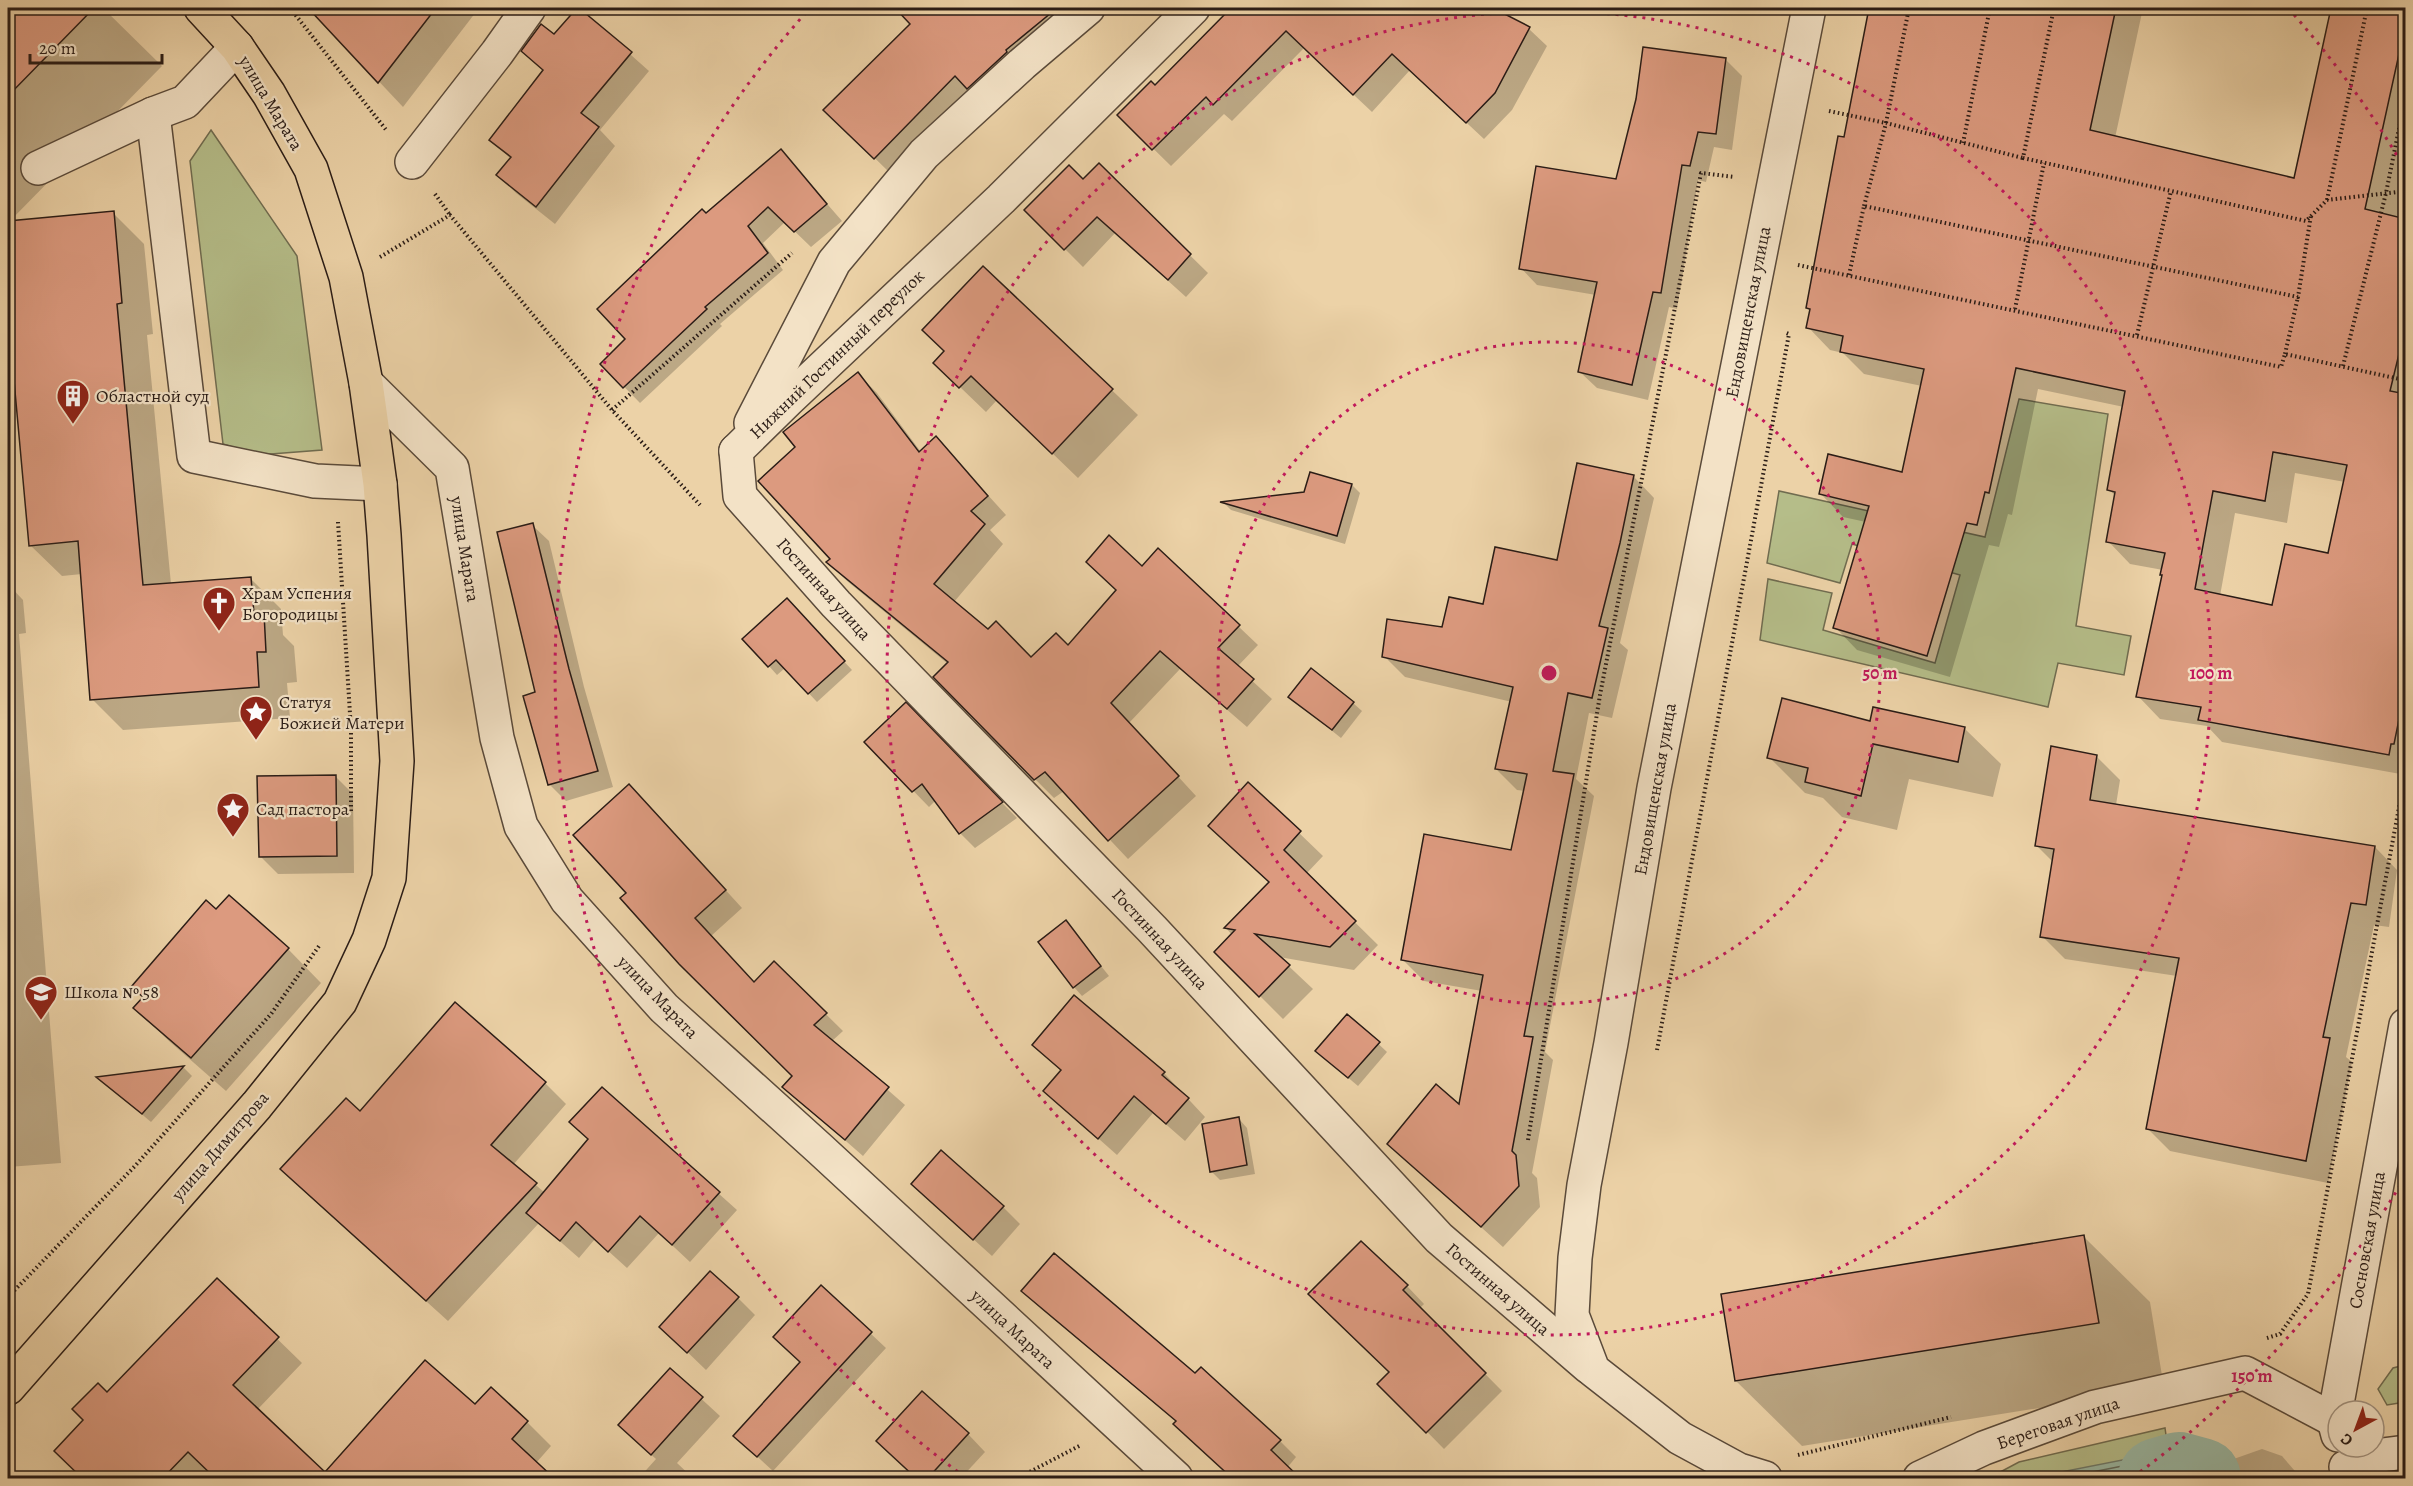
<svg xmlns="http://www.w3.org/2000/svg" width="2413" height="1486" font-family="Alegreya,serif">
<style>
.green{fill:#b5bd89;stroke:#706c50;stroke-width:1.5}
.water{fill:#9ab8a3;stroke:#6d7a6b;stroke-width:1.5}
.shadow{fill:#0003;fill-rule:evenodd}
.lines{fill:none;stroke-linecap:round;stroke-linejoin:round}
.shore{stroke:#626a5c;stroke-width:1.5}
.river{stroke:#9ab8a3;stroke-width:80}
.building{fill:#dc9a7f;stroke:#2a1c16;stroke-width:1.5;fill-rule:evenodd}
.minor-casing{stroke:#5a4a3a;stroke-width:36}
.major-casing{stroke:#2a1c16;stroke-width:36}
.path{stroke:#2a1c16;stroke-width:4;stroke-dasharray:1.5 3;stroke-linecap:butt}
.minor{stroke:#f3e2c6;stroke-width:33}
.major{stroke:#ecd2a7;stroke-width:33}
.ring{fill:none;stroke:#c2185b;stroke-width:3;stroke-dasharray:3 6}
.labels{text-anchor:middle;stroke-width:4.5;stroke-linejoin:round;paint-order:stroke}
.street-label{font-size:18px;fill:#2a1c16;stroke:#f3e2c6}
.poi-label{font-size:18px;fill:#2a1c16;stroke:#f3e2c6;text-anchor:start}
.centre{fill:#c2185b;stroke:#f3e2c6;stroke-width:3}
.ring-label{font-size:18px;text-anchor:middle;font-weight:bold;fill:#c2185b;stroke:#f3e2c6;stroke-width:4.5;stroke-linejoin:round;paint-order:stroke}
</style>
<rect width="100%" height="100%" fill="#ecd2a7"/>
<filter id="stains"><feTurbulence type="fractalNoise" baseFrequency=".00333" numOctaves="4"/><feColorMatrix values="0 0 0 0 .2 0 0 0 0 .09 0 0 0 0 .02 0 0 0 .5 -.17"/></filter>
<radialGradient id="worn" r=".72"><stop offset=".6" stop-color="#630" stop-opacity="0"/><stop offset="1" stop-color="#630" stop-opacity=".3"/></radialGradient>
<g class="green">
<polygon points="211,130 297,256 322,450 258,455 223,444 190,161"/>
<polygon points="2019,399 2108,414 2076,626 2131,636 2124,675 2058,663 2048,707 1760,640 1768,579 1832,593 1823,630 1935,663 1960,575 1852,544 1840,583 1767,563 1779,491 1985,537"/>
<polygon points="2405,1365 2405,1402 2387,1405 2378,1389 2393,1368"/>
<polygon points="2165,1428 2172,1478 1989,1478 2019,1462"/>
</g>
<polygon class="water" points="2168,1451 2179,1472 2178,1478 2031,1478"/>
<g class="shadow">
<polygon points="8,8 103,8 162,66 8,223 113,213 144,244 153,334 147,335 171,584 250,578 281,609 283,635 294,646 297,682 287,683 290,718 123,730 92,699 82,574 62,576 30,545 8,297"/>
<polygon points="334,8 479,8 403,107 323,22"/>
<polygon points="578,8 649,71 600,130 615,146 555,224 516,193 498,175 511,159 491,140 544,72 523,51 554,36"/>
<polygon points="916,8 1084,8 892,175 826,110 912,24 905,17"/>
<polygon points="1234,8 1349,8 1384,40 1401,8 1490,8 1529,29 1547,46 1512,110 1484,139 1410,70 1372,112 1304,48 1232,121 1224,114 1171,166 1119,115 1155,87"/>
<polygon points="1715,8 1741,8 1740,12"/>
<path d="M1870 8H2143L2115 138 2295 180 2333 8H2406V775L2222 742 2207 726 2160 719 2138 696 2163 576V570L2130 564 2108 541 2116 496 2109 490 2124 407 2038 389 2012 515 2008 514 1999 547 1989 545 1950 677 1857 650 1835 627 1866 522 1843 517 1821 494 1904 473 1922 386 1864 374 1843 353 1830 350 1808 327 1811 312 1807 308 1845 139ZM2295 473 2345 482 2329 555 2273 607 2220 596 2235 513 2287 523Z"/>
<polygon points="1726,60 1742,76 1732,150 1714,147 1706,182 1698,180 1677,309 1669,307 1648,400 1597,388 1580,372 1596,295 1537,285 1521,268 1618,181"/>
<polygon points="781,151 842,221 811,247 785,222 763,243 783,270 720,324 722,326 640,403 602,364 627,339 706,215"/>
<polygon points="1099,166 1208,273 1186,297 1115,233 1083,267 1026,210 1083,181"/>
<polygon points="983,268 1138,415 1078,478 997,400 986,412 935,363 945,352"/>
<polygon points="858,374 877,393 921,452 936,438 1006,515 990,530 1003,544 954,602 988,631 1032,659 1068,647 1158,550 1258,645 1237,667 1272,699 1247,727 1180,669 1129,723 1196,796 1128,859 1064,791 1054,798 1035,779 948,664 847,581 828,562 832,559 797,447"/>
<polygon points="1634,477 1654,498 1620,643 1628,650 1612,718 1589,713 1576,779 1594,796 1545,1052 1553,1060 1532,1173 1537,1178 1540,1207 1503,1247 1389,1144 1460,1106 1482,991 1424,981 1403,960 1512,851 1525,791 1517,790 1496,769 1512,702 1405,677 1384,656 1443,628 1558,562"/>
<polygon points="1352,485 1360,493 1345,544 1231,510 1224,503 1305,494"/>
<polygon points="532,525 549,541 584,687 613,787 566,801 549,784 537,694"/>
<polygon points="8,584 23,600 26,633 19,634 61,1163 8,1167"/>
<polygon points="795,609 852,670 817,702 785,668 777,675 769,666"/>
<polygon points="1290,697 1353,703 1362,711 1341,738"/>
<polygon points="906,705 1017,818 975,848 960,833 936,800 929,807 866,742"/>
<polygon points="1874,709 1965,729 2001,764 1993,797 1909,779 1897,830 1842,817 1823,798 1805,793 1769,757 1871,723"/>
<polygon points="2097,757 2120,780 2116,805 2375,847 2397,870 2389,927 2374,925 2346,1057 2352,1062 2328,1183 2170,1151 2147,1128 2177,976 2065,959 2042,936 2053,862 2036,845"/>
<polygon points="335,776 353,794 354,873 278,874 260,856"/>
<polygon points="1248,784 1323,856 1306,874 1378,945 1354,970 1279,957 1313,989 1283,1019 1216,952 1232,935 1226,928 1270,883 1210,826"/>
<polygon points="646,803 742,908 711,936 754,983 774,963 843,1031 832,1041 905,1105 863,1156 784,1087 794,1076 629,893"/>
<polygon points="216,911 288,949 321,983 226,1091 169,1041 135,1008"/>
<polygon points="1066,922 1109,976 1082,996 1074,987"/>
<polygon points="1355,1022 1387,1052 1358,1086 1326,1059"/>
<polygon points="1034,1045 1164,1073 1205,1117 1185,1141 1153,1113 1117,1155 1045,1091 1062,1072"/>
<polygon points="184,1068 192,1076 151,1122 99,1078"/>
<polygon points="545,1083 566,1104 513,1165 545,1193 589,1140 602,1089 737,1210 690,1262 659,1233 627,1268 595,1239 579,1258 539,1223 448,1321 303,1190 360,1114"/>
<polygon points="1239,1119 1247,1128 1255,1174 1220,1180 1211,1171"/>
<polygon points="931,1201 1003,1207 1020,1224 992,1256"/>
<polygon points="2084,1237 2150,1302 2164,1388 1802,1446 1736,1381"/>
<polygon points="217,1280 302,1363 257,1410 325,1474 475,1406 527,1422 551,1446 536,1463 551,1478 84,1478 107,1394"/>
<polygon points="1407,1286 1424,1304 1420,1308 1502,1391 1444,1449 1380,1384 1391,1373 1328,1312"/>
<polygon points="821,1287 886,1348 773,1471 750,1450 801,1362"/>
<polygon points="1023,1291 1280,1441 1296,1457 1287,1468 1177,1422 1040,1308"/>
<polygon points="738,1298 755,1315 706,1370 679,1344"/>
<polygon points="670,1370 720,1416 677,1463 693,1478 639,1478 656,1459 638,1443"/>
<polygon points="968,1434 985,1452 961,1478 917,1478"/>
<polygon points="2262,1449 2282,1456 2301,1478 2235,1478 2228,1461"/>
</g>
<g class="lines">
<g class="shore">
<polyline points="2062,1478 2163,1458 2172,1473 2172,1478"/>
<polyline points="2100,1478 2159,1467 2164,1473 2165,1478"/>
</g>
<polyline class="river" points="2158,1478 2179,1472 2201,1478"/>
</g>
<g class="building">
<polygon points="8,8 94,8 8,96"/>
<polygon points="308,8 436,8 378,83"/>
<polygon points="577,8 579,8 632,52 581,113 599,127 536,207 496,175 511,157 489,140 543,70 521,51 541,24 554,34"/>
<polygon points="895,8 1057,8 1006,50 1007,52 967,89 955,76 874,159 823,110 910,24"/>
<polygon points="1231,8 1493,8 1530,27 1495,93 1466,123 1392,54 1353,95 1286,31 1213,105 1206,97 1152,150 1117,115 1151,81 1155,85"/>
<path d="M1869 8H2116L2090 130 2294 178 2331 8H2406V22L2365 209 2406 219V325L2390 391 2406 394V685L2394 744H2391L2389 755 2198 720 2201 707 2136 697 2162 575H2160L2165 553 2106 542 2115 492 2107 490 2125 391 2016 368 1989 493 1985 492 1977 525 1967 523 1927 656 1833 628 1869 506 1819 494 1828 454 1902 472 1924 369 1840 352 1843 336 1806 328 1810 309 1806 308 1838 136 1844 137ZM2273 452 2347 465 2328 553 2285 544 2272 605 2195 589 2213 491 2265 501Z"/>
<polygon points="1643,47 1726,58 1716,134 1698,132 1690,166 1682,165 1661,293 1653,292 1632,385 1578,372 1597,282 1519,269 1536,166 1616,179 1636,99"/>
<polygon points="781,149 827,204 794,232 768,207 748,226 768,253 705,307 707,309 623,388 600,364 625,339 597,309 702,209 706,213"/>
<polygon points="1099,163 1191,254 1168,280 1097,217 1064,250 1024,210 1069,165 1083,179"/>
<polygon points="114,211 122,303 117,304 143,585 251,577 254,614 264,613 266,652 257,652 259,687 90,700 78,541 29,546 8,314 8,221"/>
<polygon points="983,266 1113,389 1052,454 971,376 959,388 933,363 944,351 922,330"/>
<polygon points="858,372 919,452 936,436 988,496 971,511 985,524 934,584 988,629 996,621 1031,657 1056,633 1068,645 1116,590 1086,562 1109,535 1142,566 1158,548 1240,625 1218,648 1254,679 1227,709 1160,651 1111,703 1179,776 1108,841 1045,772 1034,780 933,677 948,662 826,562 830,559 758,481 795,447 783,432"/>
<polygon points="1577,463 1634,475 1620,543 1599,626 1608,628 1592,698 1568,693 1553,771 1574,774 1524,1036 1533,1037 1512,1151 1516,1155 1519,1186 1481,1227 1387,1144 1436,1084 1459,1104 1483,975 1401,960 1424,834 1511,850 1527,774 1495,769 1513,687 1382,657 1387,619 1442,627 1449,597 1483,604 1495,547 1557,560"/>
<polygon points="1310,472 1352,484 1337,536 1220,502 1304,492"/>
<polygon points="533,523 569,669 598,771 548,785 523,696 535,692 497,532"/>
<polygon points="787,598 845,661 808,694 776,660 768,667 742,639"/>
<polygon points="1311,668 1354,702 1332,730 1288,697"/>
<polygon points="1782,698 1870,721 1873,707 1965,727 1958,762 1873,744 1861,796 1805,782 1808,768 1767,758"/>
<polygon points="906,702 1003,802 959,834 922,784 912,792 864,742"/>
<polygon points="2051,746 2097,755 2090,800 2375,846 2366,905 2351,903 2323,1037 2330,1038 2306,1161 2146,1129 2179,958 2040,937 2054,849 2035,846"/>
<polygon points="336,775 337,856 259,857 257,776"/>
<polygon points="1248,782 1301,831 1284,850 1356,921 1330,947 1255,934 1290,965 1259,997 1214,952 1235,930 1224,928 1269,882 1208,826"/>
<polygon points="629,784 726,890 695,918 754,982 774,961 827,1013 814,1025 889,1087 845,1140 782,1087 792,1076 679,964 620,898 626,893 573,835"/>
<polygon points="229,895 289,948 191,1058 133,1008 143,997 131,987 206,900 216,909"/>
<polygon points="1066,920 1101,966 1073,988 1038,942"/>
<polygon points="1074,995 1165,1072 1162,1075 1189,1098 1166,1124 1134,1096 1098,1139 1043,1091 1061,1070 1032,1045"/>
<polygon points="455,1002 546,1082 491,1145 537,1183 426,1301 280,1169 346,1098 360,1111"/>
<polygon points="1347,1014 1380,1042 1348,1078 1315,1051"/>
<polygon points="184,1066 142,1114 96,1077"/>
<polygon points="602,1087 720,1192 672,1245 640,1216 608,1252 576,1222 560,1241 526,1213 588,1139 569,1122"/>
<polygon points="1239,1117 1247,1165 1210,1172 1202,1124"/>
<polygon points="941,1150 1004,1206 973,1240 911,1184"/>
<polygon points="2084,1235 2099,1323 1735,1381 1721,1294"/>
<polygon points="1361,1241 1408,1285 1403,1290 1486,1373 1426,1433 1377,1384 1389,1372 1308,1294"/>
<polygon points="1054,1253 1195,1373 1201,1367 1213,1378 1281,1440 1271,1450 1301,1479 1233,1479 1173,1424 1176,1421 1021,1291"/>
<polygon points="710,1271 739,1297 687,1353 659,1327"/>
<polygon points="217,1278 279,1337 233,1385 325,1472 425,1360 475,1404 491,1387 528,1421 512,1439 555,1479 216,1479 188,1452 162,1479 83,1479 54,1451 83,1420 72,1409 98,1383 107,1392"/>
<polygon points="821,1285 872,1332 757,1457 733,1436 800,1362 773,1337"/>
<polygon points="670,1368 703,1397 651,1455 618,1425"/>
<polygon points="922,1391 969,1433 927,1479 917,1479 876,1441"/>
</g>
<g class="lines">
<g class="minor-casing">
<g id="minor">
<polyline points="153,114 194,456 315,481 380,484"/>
<polyline points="412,162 497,53 529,8"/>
<polyline points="38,168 153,114 185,102 237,47"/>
<polyline points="366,383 452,468 497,738 521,826 567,900 664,1008 820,1149 1176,1478"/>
<polyline points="751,423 834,262 924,154 1022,64 1088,8"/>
<polyline points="736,451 740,496 836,604 1152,929 1439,1238 1589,1367"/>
<polyline points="736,451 788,400 1001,199 1193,8"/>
<polyline points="2338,1435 2334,1420 2406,1025"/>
<polyline points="2346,1467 2374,1456 2406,1452"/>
<polyline points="1765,1478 1739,1470 1680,1438 1593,1370 1572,1315 1575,1258 1584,1185 1611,1043 1654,788 1809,8"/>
<polyline points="1920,1478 1984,1448 2095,1407 2245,1373 2334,1420"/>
</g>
</g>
<g class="major-casing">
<polyline id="major" points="8,1388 257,1105 340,1002 369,940 389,878 397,761 384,535 380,484 366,383 346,277 311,169 269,94 237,47 201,8"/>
</g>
<g class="path">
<polyline points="290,8 387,131"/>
<polyline points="2054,8 2023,158 2306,221 2327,200 2406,191"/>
<polyline points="1829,111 1886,123 1909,8"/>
<polyline points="1963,143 1990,8"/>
<polyline points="435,194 450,215"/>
<polyline points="2327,200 2367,8"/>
<polyline points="1864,206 1886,123 2023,158"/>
<polyline points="380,257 450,215 612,410 700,505"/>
<polyline points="1798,265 2281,367 2285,354 2404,380 2406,375"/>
<polyline points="1849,275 1864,206 2298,297 2311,215"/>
<polyline points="2015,309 2044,163"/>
<polyline points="2137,335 2171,191"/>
<polyline points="2285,354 2298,297"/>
<polyline points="2343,366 2386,193 2406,94"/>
<polyline points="612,410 792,253"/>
<polyline points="338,522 351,730 351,814"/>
<polyline points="1657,1050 1789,334 1784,332"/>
<polyline points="1528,1140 1600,695 1701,173 1735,177"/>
<polyline points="8,1297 135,1166 271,1014 319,946"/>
<polyline points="2267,1338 2280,1334 2308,1294 2406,770"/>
<polyline points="1798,1455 1951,1417"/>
<polyline points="1018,1478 1081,1445"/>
</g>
<use href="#minor" class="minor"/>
<use href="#major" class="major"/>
</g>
<g class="ring">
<circle cx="1549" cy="673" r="331"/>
<circle cx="1549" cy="673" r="662"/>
<path d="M2405 1177A994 994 0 0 1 2133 1477M965 1477A994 994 0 0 1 810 8M2288 8A994 994 0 0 1 2405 169"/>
</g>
<defs>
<g id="building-pin" transform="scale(1.725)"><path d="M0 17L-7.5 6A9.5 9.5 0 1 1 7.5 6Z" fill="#8f2418" stroke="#f3e2c6"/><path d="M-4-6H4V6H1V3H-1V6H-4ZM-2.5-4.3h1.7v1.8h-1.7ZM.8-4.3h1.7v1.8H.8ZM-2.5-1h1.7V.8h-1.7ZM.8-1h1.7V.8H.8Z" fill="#fff"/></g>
<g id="church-pin" transform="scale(1.725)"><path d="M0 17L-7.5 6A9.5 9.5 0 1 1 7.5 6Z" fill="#8f2418" stroke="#f3e2c6"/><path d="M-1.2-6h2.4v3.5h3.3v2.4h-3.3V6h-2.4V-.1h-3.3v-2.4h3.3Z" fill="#fff"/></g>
<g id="sight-pin" transform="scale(1.725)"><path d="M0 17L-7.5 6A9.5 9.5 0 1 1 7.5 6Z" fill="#8f2418" stroke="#f3e2c6"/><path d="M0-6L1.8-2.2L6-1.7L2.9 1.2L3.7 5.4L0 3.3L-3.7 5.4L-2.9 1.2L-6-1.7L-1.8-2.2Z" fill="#fff"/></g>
<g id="school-pin" transform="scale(1.725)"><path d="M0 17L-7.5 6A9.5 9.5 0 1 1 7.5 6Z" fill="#8f2418" stroke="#f3e2c6"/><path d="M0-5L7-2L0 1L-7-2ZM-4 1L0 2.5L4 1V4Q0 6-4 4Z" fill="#fff"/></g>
</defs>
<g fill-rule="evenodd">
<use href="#building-pin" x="73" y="396"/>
<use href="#church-pin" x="219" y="603"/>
<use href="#sight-pin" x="256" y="712"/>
<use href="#sight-pin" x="233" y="809"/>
<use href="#school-pin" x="41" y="992"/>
</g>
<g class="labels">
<g class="street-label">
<text transform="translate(271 103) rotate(59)" y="6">улица Марата</text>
<text transform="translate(1748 312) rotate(-79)" y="6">Ендовищенская улица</text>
<text transform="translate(837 354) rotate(-44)" y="6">Нижний Гостинный переулок</text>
<text transform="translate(465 549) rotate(81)" y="6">улица Марата</text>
<text transform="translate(824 589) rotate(48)" y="6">Гостинная улица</text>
<text transform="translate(1655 789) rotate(-80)" y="6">Ендовищенская улица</text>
<text transform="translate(1160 939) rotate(47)" y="6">Гостинная улица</text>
<text transform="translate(658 997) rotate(46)" y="6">улица Марата</text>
<text transform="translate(220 1146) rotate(-49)" y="6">улица Димитрова</text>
<text transform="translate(2367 1240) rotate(-80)" y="6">Сосновская улица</text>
<text transform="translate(1498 1289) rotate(41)" y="6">Гостинная улица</text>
<text transform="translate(1013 1329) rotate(43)" y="6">улица Марата</text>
<text transform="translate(2058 1423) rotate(-19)" y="6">Береговая улица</text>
</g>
<g class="poi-label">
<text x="96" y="402">Областной суд</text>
<text x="242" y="599">Храм Успения<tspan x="242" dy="21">Богородицы</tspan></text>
<text x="279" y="708">Статуя<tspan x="279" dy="21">Божией Матери</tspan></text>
<text x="256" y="815">Сад пастора</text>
<text x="64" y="998">Школа № 58</text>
</g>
</g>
<circle cx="1549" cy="673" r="9" class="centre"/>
<g class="ring-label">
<text x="1880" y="679">50 m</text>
<text x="2211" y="679">100 m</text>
<text x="2252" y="1382">150 m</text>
</g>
<rect width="2413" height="1486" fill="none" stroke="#ecd2a7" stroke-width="30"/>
<rect x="9" y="9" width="2395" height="1468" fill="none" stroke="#2a1c16" stroke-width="3"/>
<rect x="15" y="15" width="2383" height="1456" fill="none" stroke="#2a1c16" stroke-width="1.5"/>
<g transform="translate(2356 1429) rotate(221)"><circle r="28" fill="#f3e2c6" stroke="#a39380" stroke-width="1.5"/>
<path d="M0-4.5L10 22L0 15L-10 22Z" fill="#8f2418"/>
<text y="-9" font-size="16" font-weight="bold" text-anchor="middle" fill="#2a1c16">С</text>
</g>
<path d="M30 54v9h132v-9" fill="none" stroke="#2a1c16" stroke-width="3"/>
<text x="39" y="54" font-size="18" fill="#2a1c16" stroke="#f3e2c6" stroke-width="4.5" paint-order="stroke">20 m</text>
<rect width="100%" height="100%" filter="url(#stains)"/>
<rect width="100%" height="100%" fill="url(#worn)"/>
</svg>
